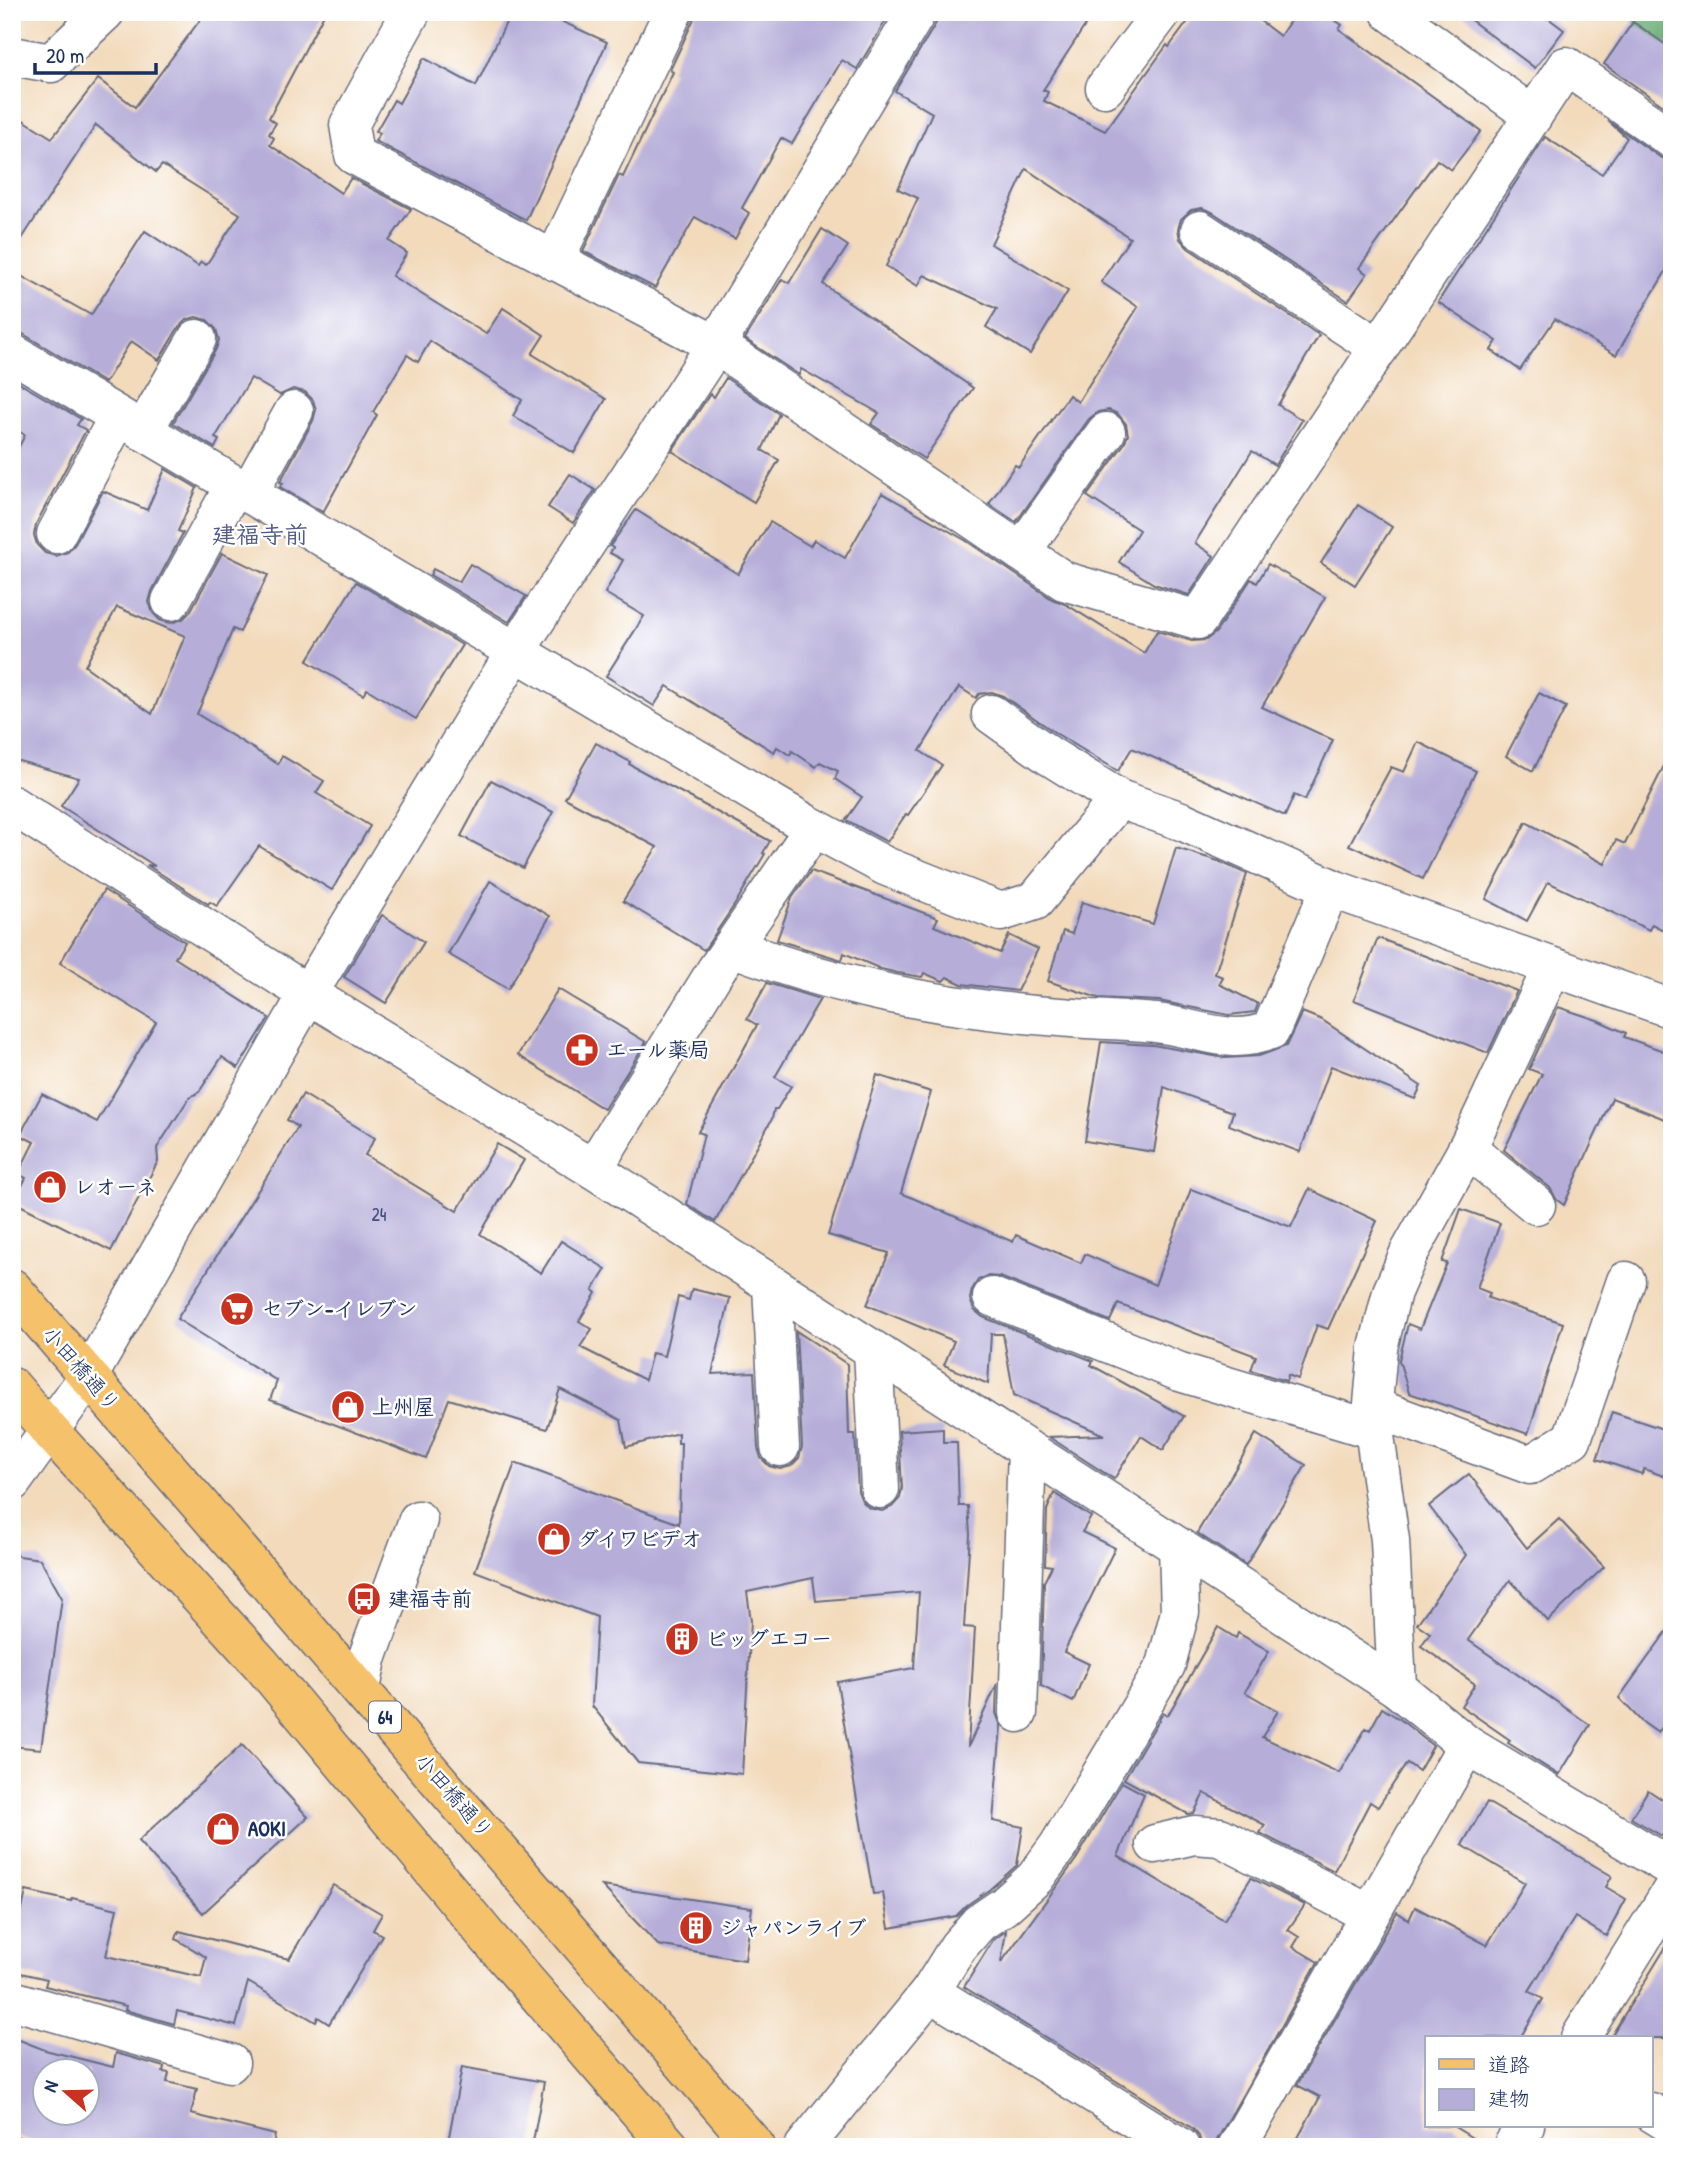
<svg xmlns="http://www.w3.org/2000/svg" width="1684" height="2159" font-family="'Patrick Hand','Klee One',sans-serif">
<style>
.forest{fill:#65ac73;stroke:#406e68;stroke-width:2}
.building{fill:#b6aed9;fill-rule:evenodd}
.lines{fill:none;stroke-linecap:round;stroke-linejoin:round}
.minor-casing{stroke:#666b7f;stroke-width:41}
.major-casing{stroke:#666b7f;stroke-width:41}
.minor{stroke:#fff;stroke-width:38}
.major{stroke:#f5c16b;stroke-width:38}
.labels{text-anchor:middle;stroke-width:5;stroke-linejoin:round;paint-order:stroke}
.number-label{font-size:18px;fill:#424f7d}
.shield{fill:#fff;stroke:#5f6d8e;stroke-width:2}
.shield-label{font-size:19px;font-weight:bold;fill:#1b2f5e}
.poi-label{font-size:21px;font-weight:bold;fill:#1b2f5e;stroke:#fff;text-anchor:start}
.street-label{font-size:21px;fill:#1b2f5e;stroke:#fff}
.quarter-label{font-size:24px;font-weight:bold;fill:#515b89;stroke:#fff}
</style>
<rect width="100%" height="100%" fill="#fff"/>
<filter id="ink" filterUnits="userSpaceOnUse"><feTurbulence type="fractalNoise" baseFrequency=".0143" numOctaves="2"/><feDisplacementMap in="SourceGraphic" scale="14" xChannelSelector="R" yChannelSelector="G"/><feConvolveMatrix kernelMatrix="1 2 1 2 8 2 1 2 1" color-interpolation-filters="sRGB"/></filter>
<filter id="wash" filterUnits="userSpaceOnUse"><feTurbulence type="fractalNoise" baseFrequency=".00686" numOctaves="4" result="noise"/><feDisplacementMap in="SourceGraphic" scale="28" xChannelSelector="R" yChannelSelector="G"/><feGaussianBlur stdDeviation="1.57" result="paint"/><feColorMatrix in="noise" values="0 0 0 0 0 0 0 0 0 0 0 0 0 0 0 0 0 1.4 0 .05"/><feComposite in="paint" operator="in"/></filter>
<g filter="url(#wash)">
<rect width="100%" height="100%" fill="#f2dabb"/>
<polygon class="forest" points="1628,12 1672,12 1672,54 1645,34"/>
<g id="blocks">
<g class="building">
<polygon points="206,12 325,12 269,118 276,123 269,134 274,138 270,145 341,193 351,178 411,209 389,241 407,253 392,276 486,334 503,308 544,335 532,354 606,399 574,453 513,416 522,400 430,341 418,362 407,355 373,412 377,415 323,512 280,487 283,483 280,482 313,421 316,410 313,400 305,392 293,389 280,395 251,378 215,438 219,440 215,448 173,423 216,349 219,340 216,329 207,320 196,317 186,320 178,328 159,360 131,341 105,383 23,334 12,331 12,271 91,315 145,231 198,266 201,262 206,265 240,214 162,165 156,172 96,125 12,254 12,113 52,138 98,79 135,107"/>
<polygon points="511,12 541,12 607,42 526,220 375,141 380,133 376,131 394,100 399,103 424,58 476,86"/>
<polygon points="695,12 891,12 857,69 842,60 792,144 781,138 742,208 749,213 735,239 695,217 655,288 583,251 619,175 623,177 673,72 670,70 693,21"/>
<polygon points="939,12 1094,12 1043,90 1048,92 1044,101 1105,131 1167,45 1169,47 1195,12 1248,12 1280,36 1296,12 1323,12 1342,25 1339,29 1481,131 1451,170 1437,160 1359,268 1367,274 1348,301 1212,212 1202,208 1191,210 1181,219 1178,229 1180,239 1188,248 1319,335 1278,405 1302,420 1275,465 1252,451 1195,543 1214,556 1189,595 1154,584 1119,562 1139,530 1087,496 1124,444 1128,435 1126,424 1118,414 1109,410 1098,412 1089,419 1016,522 989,504 1015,465 1019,467 1069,395 1078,402 1138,307 1101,282 1130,238 1026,169 991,244 1068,291 1030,354 986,327 997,309 924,275 918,286 886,266 918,198 898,189 932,113 895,91 936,23"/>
<polygon points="1460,12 1540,12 1564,30 1535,68"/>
<polygon points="1633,22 1672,49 1672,112 1604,64"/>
<polygon points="1608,121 1660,157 1672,161 1672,261 1616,355 1555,319 1520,370 1491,350 1497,341 1438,302 1545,137 1602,174 1627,138"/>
<polygon points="822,229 848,246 823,284 973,388 924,459 871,424 879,413 801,369 799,375 745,339 782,279 789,283"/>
<polygon points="726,378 779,414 762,450 779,460 754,502 672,451 710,394 714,397"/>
<path d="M12 379 81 419 77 425 86 430 36 524 34 535 37 545 45 553 56 556 68 552 75 544 103 491 147 510 165 469 197 488 178 531 183 533 152 591 149 602 153 613 160 620 171 623 183 619 190 612 222 553 268 575 240 632 233 629 197 714 278 764 282 756 324 781 316 793 370 826 332 890 259 846 217 906 210 902 208 904 147 865 155 866 61 806 79 778 12 759V460L25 435 12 427ZM117 607 185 636 152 714 85 666Z"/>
<polygon points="570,474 595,490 573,523 548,507"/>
<polygon points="882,493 965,540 1052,599 1067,605 1144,653 1157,631 1192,641 1206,640 1216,632 1251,579 1257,583 1268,564 1325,597 1262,707 1333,740 1305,800 1294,795 1285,816 1132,748 1118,771 1057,734 1003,696 992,692 979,694 976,698 959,687 920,751 942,765 908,815 906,814 887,842 846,820 862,797 835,779 838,771 820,762 816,767 792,751 790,755 777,747 774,752 667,686 654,706 606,676 644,616 605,593 623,560 610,553 613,548 610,546 636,510 738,574 770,522 810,546 814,540 845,558"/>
<polygon points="1358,505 1392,527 1355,585 1321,563"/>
<polygon points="470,564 526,596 509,622 430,575 433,569 459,582"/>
<polygon points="356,582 462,645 416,719 367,689 363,695 307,661"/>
<polygon points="1539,693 1566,707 1533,771 1506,756"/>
<polygon points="1418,742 1476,771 1423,879 1349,845 1391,767 1404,772"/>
<polygon points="596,743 630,762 629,764 770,841 763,853 765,854 735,904 704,950 623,901 657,847 565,798"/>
<polygon points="1672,750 1672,912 1663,930 1652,924 1649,930 1548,882 1527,921 1486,899 1526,822 1605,864 1616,840 1625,844"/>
<polygon points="491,780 553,812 523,868 461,836"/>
<polygon points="1176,848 1218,861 1247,874 1215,974 1223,977 1219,984 1258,1004 1255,1012 1229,1015 1159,1001 1098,998 1048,981 1063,931 1072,934 1082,902 1153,924"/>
<polygon points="811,871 938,918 934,926 1000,953 1009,935 1038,949 1017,991 962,984 947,977 943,981 924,973 922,977 898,973 881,969 844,953 842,960 777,940 792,898"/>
<polygon points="490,881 550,916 508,989 448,954"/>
<polygon points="104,890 185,942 175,958 269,1018 238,1068 222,1057 199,1092 189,1098 157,1148 158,1161 111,1251 14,1202 26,1178 18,1174 34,1142 20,1135 42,1094 97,1122 156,1022 60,963"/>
<polygon points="382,915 424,942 386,1003 344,977"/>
<polygon points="1378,938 1517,991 1488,1053 1354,1000"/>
<polygon points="767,983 820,999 775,1077 791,1086 777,1109 774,1109 772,1119 715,1222 687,1204 704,1134 698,1132 757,1025 747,1019"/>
<polygon points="558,989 646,1042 604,1109 518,1055"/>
<polygon points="1558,1007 1597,1020 1626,1033 1624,1037 1672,1054 1672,1122 1612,1098 1564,1205 1557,1200 1550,1188 1504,1150 1542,1074 1529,1069"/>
<polygon points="1302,1012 1322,1020 1421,1086 1415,1099 1331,1066 1300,1152 1229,1125 1233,1112 1164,1087 1154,1152 1085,1141 1101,1042 1153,1045 1225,1058 1259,1056 1286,1046"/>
<polygon points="877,1075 931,1092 901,1193 1013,1242 1016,1235 1081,1263 1085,1254 1155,1285 1191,1189 1291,1227 1309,1189 1377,1221 1328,1329 1317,1325 1298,1379 1288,1375 1286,1381 1251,1370 1256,1356 1118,1304 1110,1321 1000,1277 988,1276 978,1280 972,1290 970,1299 974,1310 983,1317 1093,1361 1091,1365 1184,1416 1163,1450 1141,1436 1114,1479 1049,1437 1104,1435 1014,1395 1003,1334 991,1334 988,1384 944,1365 954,1341 867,1305 889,1253 828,1235"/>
<polygon points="303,1094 375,1138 365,1155 457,1211 497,1144 524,1160 480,1234 541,1273 561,1241 606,1269 593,1290 596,1293 579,1321 592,1329 580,1347 645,1380 652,1353 664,1356 678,1297 689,1300 692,1289 730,1298 712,1374 754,1372 758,1448 761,1458 769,1466 780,1469 791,1466 799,1458 802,1447 796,1331 847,1364 849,1434 855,1434 858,1491 862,1501 869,1508 882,1511 892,1507 900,1498 902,1488 899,1431 943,1428 943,1442 957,1442 959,1506 968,1506 970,1534 964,1627 975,1628 968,1747 997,1684 996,1713 1001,1726 993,1821 1023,1827 1017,1865 990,1889 967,1905 956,1916 889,1928 883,1893 873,1894 837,1682 914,1668 919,1592 816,1601 813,1578 747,1592 751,1621 742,1774 638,1763 592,1706 597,1617 475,1571 515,1463 679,1524 681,1443 678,1443 678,1433 626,1447 621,1420 560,1389 547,1429 449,1399 426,1459 270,1400 277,1381 177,1319 298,1127 287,1120"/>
<polygon points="1461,1209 1500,1223 1477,1288 1490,1293 1488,1298 1563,1323 1528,1434 1409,1393 1399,1360 1408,1324 1420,1329 1447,1263 1442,1262"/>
<polygon points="1612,1412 1672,1432 1672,1479 1644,1469 1642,1474 1597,1459"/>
<polygon points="1256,1434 1306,1465 1246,1565 1197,1533"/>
<polygon points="1469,1474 1527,1548 1559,1519 1604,1567 1548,1621 1510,1580 1468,1640 1590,1725 1559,1775 1508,1743 1510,1740 1461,1706 1475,1684 1421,1646 1430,1633 1417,1624 1466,1555 1429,1506"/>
<polygon points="1054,1493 1091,1517 1082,1532 1115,1548 1064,1652 1089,1664 1073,1702 1041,1686 1044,1582 1052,1566 1045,1565 1047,1510"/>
<polygon points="12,1555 40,1559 62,1598 41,1749 12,1746"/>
<polygon points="1672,1624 1672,1713 1658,1733 1641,1721 1619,1698"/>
<polygon points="1218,1627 1236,1638 1238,1633 1269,1651 1245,1692 1278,1711 1262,1737 1339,1773 1366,1728 1370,1730 1382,1708 1401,1720 1433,1746 1419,1771 1407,1763 1378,1807 1370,1802 1334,1871 1260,1833 1265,1825 1204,1793 1194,1813 1188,1814 1124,1779 1163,1713 1168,1715"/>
<polygon points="242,1745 308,1817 203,1913 138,1841"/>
<polygon points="1122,1782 1144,1794 1118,1856 1224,1920 1251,1878 1305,1905 1288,1930 1299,1937 1293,1947 1318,1962 1213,2147 1201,2144 1199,2136 1192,2128 964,1987 993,1940 1006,1931 1001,1963 1077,1858"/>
<polygon points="1648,1790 1672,1806 1672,1820 1662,1836 1631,1818"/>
<polygon points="1487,1802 1612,1876 1606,1887 1626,1899 1606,1936 1575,1917 1529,1991 1543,1999 1520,2038 1427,2038 1427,2126 1453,2126 1487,2147 1293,2147 1320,2097 1297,2085 1397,1912 1409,1920 1415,1907 1487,1945 1525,1883 1462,1845"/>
<polygon points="333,1885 382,1914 373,1930 382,1935 329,2024 318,2017 316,2022 248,1982 236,2026 177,2011 174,2024 125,2010 126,2006 45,1986 47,1979 12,1971 12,1908 22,1910 26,1891 71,1901 72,1898 117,1909 106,1956 201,1977 206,1957 176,1939 179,1931 289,1959"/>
<polygon points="602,1886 752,1908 745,1960 658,1945"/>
<polygon points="1672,1937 1672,2038 1610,2038"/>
<path d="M12 2037 45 2050 113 2067 116 2053 164 2067 163 2072 169 2073 167 2082 197 2089 191 2114 275 2135 273 2147H53L12 2135ZM46 2071H88V2113H46Z"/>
<polygon points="462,2067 544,2082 532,2147 447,2147"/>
</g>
</g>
</g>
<g filter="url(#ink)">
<use href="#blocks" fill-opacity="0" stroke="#666b7f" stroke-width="2"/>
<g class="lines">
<g class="minor-casing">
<g id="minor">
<polyline points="411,12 349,125 354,155 716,345 1064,581 1198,620 1566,66 1672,139"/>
<polyline points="1390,12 1533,116"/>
<polyline points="12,56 51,63 105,12"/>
<polyline points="1105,88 1162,12"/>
<polyline points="1200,230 1379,348"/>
<polyline points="554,261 673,12"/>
<polyline points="12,353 805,823 885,866 1001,912 1035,901 1119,799 1184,822 1336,890 1672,1009"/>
<polyline points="143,431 197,339"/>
<polyline points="248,494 294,411"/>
<polyline points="56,534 118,417"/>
<polyline points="1021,552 1106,432"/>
<polyline points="171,601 234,486"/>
<polyline points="991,714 1048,755 1119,799"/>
<polyline points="12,805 308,994 593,1169 1397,1688 1467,1745 1672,1868"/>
<path d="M732 947C837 988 948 1009 1060 1017 1092 1020 1125 1020 1156 1023 1199 1028 1229 1047 1271 1030L1330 888"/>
<polyline points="1467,1148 1536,1205"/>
<polyline points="593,1169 716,970 814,828"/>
<polyline points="772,1285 780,1447"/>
<polyline points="992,1297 1180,1372 1374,1430"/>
<polyline points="873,1350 880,1489"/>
<polyline points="1373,1407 1530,1465 1572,1439 1626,1281"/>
<polyline points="12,1482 88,1377 308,994 515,652 716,345 917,12"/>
<polyline points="1397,1688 1390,1540 1372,1415 1378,1348 1392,1292 1409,1253 1465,1153 1552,968"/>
<polyline points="361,1689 367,1659 418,1520"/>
<polyline points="1018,1713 1027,1449"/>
<polyline points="1155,1844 1194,1835 1220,1837 1369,1914"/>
<polyline points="930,1992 1180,2147"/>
<polyline points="12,2000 230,2063"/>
<polyline points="1580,2038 1672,1890"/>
<polyline points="1651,2112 1672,2125"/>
<polyline points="804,2147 930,1992 958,1947 979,1923 1004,1906 1035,1878 1059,1845 1166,1665 1180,1612 1178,1547"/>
<polyline points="1237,2147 1467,1745"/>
<polyline points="1512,2147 1525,2126"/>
</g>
</g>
<g class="major-casing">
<g id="major">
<polyline points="12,1288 756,2147"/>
<polyline points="12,1387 49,1430 261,1664 486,1935 670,2147"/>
</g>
</g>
<use href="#minor" class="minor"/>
<use href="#major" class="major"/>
</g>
</g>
<defs>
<g id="pharmacy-disc" transform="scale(1.75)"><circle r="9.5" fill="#c8321e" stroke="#fff"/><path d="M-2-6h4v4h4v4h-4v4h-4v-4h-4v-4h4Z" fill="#fff"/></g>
<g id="shop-disc" transform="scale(1.75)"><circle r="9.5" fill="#c8321e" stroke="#fff"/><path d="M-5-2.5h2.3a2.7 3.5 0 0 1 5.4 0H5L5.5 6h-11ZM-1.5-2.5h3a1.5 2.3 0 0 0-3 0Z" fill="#fff"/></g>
<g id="supermarket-disc" transform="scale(1.75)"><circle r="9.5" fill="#c8321e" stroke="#fff"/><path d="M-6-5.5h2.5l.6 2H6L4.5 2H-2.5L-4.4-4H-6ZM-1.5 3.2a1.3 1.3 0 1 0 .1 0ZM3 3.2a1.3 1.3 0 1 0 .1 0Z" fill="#fff"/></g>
<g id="bus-disc" transform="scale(1.75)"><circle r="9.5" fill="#c8321e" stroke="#fff"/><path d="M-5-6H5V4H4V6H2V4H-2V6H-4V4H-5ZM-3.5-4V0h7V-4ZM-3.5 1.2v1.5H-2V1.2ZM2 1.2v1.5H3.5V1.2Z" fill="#fff"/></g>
<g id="building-disc" transform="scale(1.75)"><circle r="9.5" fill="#c8321e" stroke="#fff"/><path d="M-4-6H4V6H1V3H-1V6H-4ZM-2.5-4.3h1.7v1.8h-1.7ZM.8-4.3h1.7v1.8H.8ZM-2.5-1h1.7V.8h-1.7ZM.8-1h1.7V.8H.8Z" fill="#fff"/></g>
</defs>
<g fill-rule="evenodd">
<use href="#pharmacy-disc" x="582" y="1050"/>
<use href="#shop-disc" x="50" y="1187"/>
<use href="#supermarket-disc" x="237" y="1309"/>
<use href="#shop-disc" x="348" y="1407"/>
<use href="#shop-disc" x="554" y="1539"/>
<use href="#bus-disc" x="364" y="1599"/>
<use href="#building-disc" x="682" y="1639"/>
<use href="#shop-disc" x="223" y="1829"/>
<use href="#building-disc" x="696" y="1928"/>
</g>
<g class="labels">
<g class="number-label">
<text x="379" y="1221">24</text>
</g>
<rect class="shield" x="369" y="1701.5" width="32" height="31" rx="5"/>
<g class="shield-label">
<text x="385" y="1724">64</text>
</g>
<g class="poi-label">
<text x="606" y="1057">エール薬局</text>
<text x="74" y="1194">レオーネ</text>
<text x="262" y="1316">セブン-イレブン</text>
<text x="372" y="1414">上州屋</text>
<text x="578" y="1546">ダイワビデオ</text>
<text x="388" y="1606">建福寺前</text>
<text x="706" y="1646">ビッグエコー</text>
<text x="248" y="1836">AOKI</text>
<text x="720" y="1935">ジャパンライブ</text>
</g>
<g class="street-label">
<text transform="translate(81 1369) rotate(49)" y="7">小田橋通り</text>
<text transform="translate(454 1796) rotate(49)" y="7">小田橋通り</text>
</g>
<g class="quarter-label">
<text x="260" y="543">建福寺前</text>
</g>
</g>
<rect width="1684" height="2159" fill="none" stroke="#fff" stroke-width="42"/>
<rect x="1425" y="2036" width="228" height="91" fill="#ffffff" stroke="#a4acbf" stroke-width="2"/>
<rect x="1439" y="2059" width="35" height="10" fill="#f5c16b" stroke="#a4acbf" stroke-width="2"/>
<text x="1488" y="2072" font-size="21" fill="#1b2f5e">道路</text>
<rect x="1439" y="2089" width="35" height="21" fill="#b6aed9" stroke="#a4acbf" stroke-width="2"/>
<text x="1488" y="2106" font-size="21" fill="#1b2f5e">建物</text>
<g transform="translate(66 2092) rotate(290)"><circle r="33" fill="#ffffff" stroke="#a4acbf" stroke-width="2"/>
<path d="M0-5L12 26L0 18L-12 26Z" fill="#c8321e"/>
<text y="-10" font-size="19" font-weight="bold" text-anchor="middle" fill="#1b2f5e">N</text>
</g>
<path d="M35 63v10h121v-10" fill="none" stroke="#1b2f5e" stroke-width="3.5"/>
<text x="46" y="63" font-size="21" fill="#1b2f5e" stroke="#ffffff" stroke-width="5" paint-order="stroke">20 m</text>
</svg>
